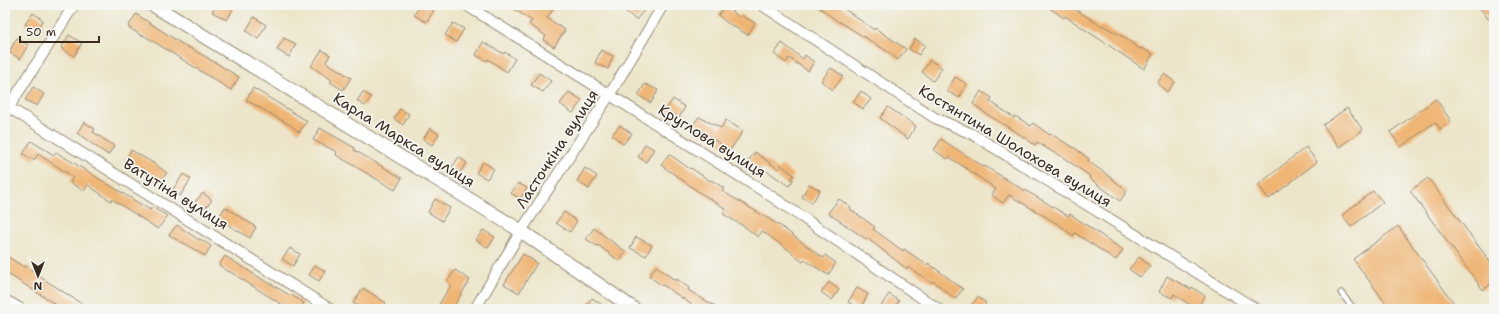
<svg xmlns="http://www.w3.org/2000/svg" width="1499" height="314" font-family="'Shantell Sans',sans-serif">
<style>
.building{fill:#efb575}
.lines{fill:none;stroke-linecap:round;stroke-linejoin:round}
.service-casing{stroke:#948874;stroke-width:7}
.minor-casing{stroke:#948874;stroke-width:12}
.tertiary-casing{stroke:#948874;stroke-width:15}
.service{stroke:#fff;stroke-width:5}
.minor{stroke:#fff;stroke-width:10}
.tertiary{stroke:#fff;stroke-width:13}
.labels{text-anchor:middle;stroke-width:3.5;stroke-linejoin:round;paint-order:stroke}
.street-label{font-size:15px;fill:#3b2a1e;stroke:#f6f6f2}
</style>
<rect width="100%" height="100%" fill="#f6f6f2"/>
<filter id="ink" filterUnits="userSpaceOnUse"><feTurbulence type="fractalNoise" baseFrequency=".025" numOctaves="2"/><feDisplacementMap in="SourceGraphic" scale="8" xChannelSelector="R" yChannelSelector="G"/><feConvolveMatrix kernelMatrix="1 2 1 2 8 2 1 2 1" color-interpolation-filters="sRGB"/></filter>
<filter id="wash" filterUnits="userSpaceOnUse"><feTurbulence type="fractalNoise" baseFrequency=".012" numOctaves="4" result="noise"/><feDisplacementMap in="SourceGraphic" scale="16" xChannelSelector="R" yChannelSelector="G"/><feGaussianBlur stdDeviation="0.9" result="paint"/><feColorMatrix in="noise" values="0 0 0 0 0 0 0 0 0 0 0 0 0 0 0 0 0 1.4 0 .05"/><feComposite in="paint" operator="in"/></filter>
<g filter="url(#wash)">
<rect width="100%" height="100%" fill="#ece5c9"/>
<g id="blocks">
<g class="building">
<polygon points="216,5 235,5 227,20 212,12"/>
<polygon points="420,5 426,5 434,10 426,22 414,15"/>
<polygon points="508,5 556,5 547,18 565,30 554,47 543,40 546,36 529,24 532,21"/>
<polygon points="629,5 638,5 644,10 636,20 624,10"/>
<polygon points="816,5 839,5 874,30 875,28 906,49 898,60 890,53 840,22 840,23"/>
<polygon points="1045,5 1069,5 1101,26 1102,25 1122,36 1140,49 1141,48 1153,54 1144,69 1065,16 1064,18"/>
<polygon points="1478,5 1494,5 1494,16 1488,19"/>
<polygon points="725,6 739,17 741,15 755,23 748,35 726,22 718,15"/>
<polygon points="33,13 43,20 36,31 25,24"/>
<polygon points="136,14 182,44 206,57 239,77 231,90 143,35 142,36 128,27"/>
<polygon points="254,17 266,25 258,39 246,31"/>
<polygon points="453,23 464,29 456,42 445,35"/>
<polygon points="69,35 82,43 74,56 61,48"/>
<polygon points="17,38 28,45 20,59 9,52"/>
<polygon points="284,38 296,44 289,57 277,50"/>
<polygon points="915,39 925,45 919,55 909,49"/>
<polygon points="483,42 504,54 505,52 515,59 507,72 488,59 487,61 476,55"/>
<polygon points="782,43 803,59 805,55 814,62 808,71 789,58 786,63 774,54"/>
<polygon points="322,50 330,55 326,62 351,78 343,90 330,82 332,80 311,66"/>
<polygon points="601,50 613,56 608,69 595,63"/>
<polygon points="930,60 942,68 933,81 922,72"/>
<polygon points="831,68 843,76 833,90 821,81"/>
<polygon points="539,73 551,81 543,92 531,85"/>
<polygon points="1164,74 1175,82 1167,92 1157,83"/>
<polygon points="955,77 967,84 959,98 947,91"/>
<polygon points="645,84 658,90 651,103 638,95"/>
<polygon points="33,87 44,94 37,106 25,100"/>
<polygon points="253,88 307,121 299,132 290,125 246,100"/>
<polygon points="861,91 871,99 863,109 853,102"/>
<polygon points="981,91 992,98 990,101 1014,118 1015,116 1031,126 1033,123 1050,135 1051,134 1076,149 1089,159 1088,161 1106,174 1127,191 1120,201 1089,178 1090,176 1055,152 1054,153 1037,142 1035,145 1019,134 988,115 973,104"/>
<polygon points="363,92 371,97 365,106 357,101"/>
<polygon points="569,92 582,100 573,113 560,104"/>
<polygon points="673,99 685,107 679,118 666,110"/>
<polygon points="1436,99 1451,121 1440,129 1435,122 1401,147 1390,132"/>
<polygon points="888,107 916,126 908,139 880,118"/>
<polygon points="1347,108 1363,130 1339,147 1323,125"/>
<polygon points="400,109 409,114 403,125 394,119"/>
<polygon points="699,117 721,128 726,120 743,131 730,150 705,134 704,136 692,126"/>
<polygon points="84,122 95,129 93,132 114,146 108,155 77,133"/>
<polygon points="620,125 632,134 623,144 612,135"/>
<polygon points="320,128 355,148 354,150 402,178 395,190 336,155 337,152 313,140"/>
<polygon points="430,128 439,134 432,145 423,139"/>
<polygon points="941,139 984,167 985,166 1025,191 1025,190 1068,216 1070,214 1123,250 1116,260 1075,233 1073,236 1061,226 1009,195 1003,203 992,195 996,189 967,169 949,157 947,159 934,150"/>
<polygon points="31,141 54,155 56,152 150,210 152,207 167,216 166,218 158,229 112,199 111,201 88,185 84,191 70,182 73,177 38,154 34,160 23,154"/>
<polygon points="645,144 654,149 646,162 638,157"/>
<polygon points="1306,147 1317,162 1269,199 1258,185"/>
<polygon points="131,150 155,164 167,173 158,183 143,172 125,161"/>
<polygon points="755,152 778,169 781,165 794,175 791,179 793,180 789,186 761,167 757,172 746,164"/>
<polygon points="669,154 690,169 691,168 710,181 711,180 724,188 722,191 779,225 823,258 825,255 836,263 828,275 805,260 803,262 792,254 793,253 762,231 758,237 745,227 723,214 726,209 702,194 661,165"/>
<polygon points="459,157 467,163 460,172 452,167"/>
<polygon points="483,162 494,169 487,179 476,173"/>
<polygon points="585,168 597,176 589,189 577,181"/>
<polygon points="183,174 191,179 180,196 172,191"/>
<polygon points="1428,178 1494,267 1494,282 1483,290 1410,191"/>
<polygon points="518,183 527,188 520,199 511,193"/>
<polygon points="809,184 820,190 812,203 802,197"/>
<polygon points="1373,191 1383,202 1351,227 1342,215"/>
<polygon points="203,193 212,200 203,211 194,203"/>
<polygon points="435,199 450,208 442,221 428,212"/>
<polygon points="839,199 851,207 850,209 875,227 873,229 903,251 904,249 927,265 928,263 963,289 955,299 933,281 932,283 908,267 907,269 867,238 866,239 828,213"/>
<polygon points="225,207 256,227 250,238 218,219"/>
<polygon points="564,212 577,221 570,232 556,223"/>
<polygon points="177,225 199,240 200,239 211,246 205,256 182,242 182,243 169,235"/>
<polygon points="1398,226 1458,309 1390,309 1353,259"/>
<polygon points="594,228 626,252 619,261 598,245 597,246 586,239"/>
<polygon points="483,230 495,237 488,248 476,240"/>
<polygon points="636,237 652,245 646,256 630,248"/>
<polygon points="290,248 300,254 293,266 282,259"/>
<polygon points="523,254 537,263 519,293 504,284"/>
<polygon points="5,255 24,267 26,266 36,273 36,274 82,304 79,309 63,309 5,272"/>
<polygon points="225,256 268,283 268,282 289,295 290,294 304,303 300,309 289,309 273,299 229,271 229,272 219,265"/>
<polygon points="1139,257 1150,266 1140,277 1129,269"/>
<polygon points="315,265 325,271 319,281 309,275"/>
<polygon points="656,266 676,281 677,279 689,288 688,290 720,309 698,309 663,285 662,286 649,276"/>
<polygon points="455,270 470,280 452,309 444,309 438,306 451,285 447,282"/>
<polygon points="1167,276 1191,289 1192,287 1205,296 1196,309 1174,294 1172,298 1159,292"/>
<polygon points="829,282 839,290 832,300 821,292"/>
<polygon points="363,288 386,303 381,309 363,309 353,303"/>
<polygon points="857,288 868,294 860,309 848,302"/>
<polygon points="889,294 899,301 893,309 879,309"/>
<polygon points="978,297 986,303 982,309 968,309"/>
<polygon points="592,298 608,309 584,309"/>
</g>
</g>
</g>
<g filter="url(#ink)">
<use href="#blocks" fill-opacity="0" stroke="#948874" stroke-width="1"/>
<g class="lines">
<g class="service-casing">
<polyline id="service" points="1341,293 1354,309"/>
</g>
<g class="minor-casing">
<g id="minor">
<polyline points="466,5 768,194 938,309"/>
<polyline points="762,5 935,118 972,134 1256,309"/>
<polyline points="5,105 330,309"/>
<polyline points="5,113 74,5"/>
<polyline points="5,300 21,309"/>
<polyline points="475,309 521,231 610,94 663,5"/>
</g>
</g>
<g class="tertiary-casing">
<polyline id="tertiary" points="153,5 521,231 634,309"/>
</g>
<use href="#service" class="service"/>
<use href="#minor" class="minor"/>
<use href="#tertiary" class="tertiary"/>
</g>
</g>
<g class="labels">
<g class="street-label">
<text transform="translate(404 140) rotate(32)" y="5">Карла Маркса вулиця</text>
<text transform="translate(712 141) rotate(32)" y="5">Круглова вулиця</text>
<text transform="translate(1015 146) rotate(31)" y="5">Костянтина Шолохова вулиця</text>
<text transform="translate(557 149) rotate(-57)" y="5">Ласточкіна вулиця</text>
<text transform="translate(176 194) rotate(32)" y="5">Ватутіна вулиця</text>
</g>
</g>
<rect width="1499" height="314" fill="none" stroke="#f6f6f2" stroke-width="20"/>
<g transform="translate(38 276) rotate(180)" stroke="#f6f6f2" stroke-width="3" paint-order="stroke">
<path d="M0-3L7 15L0 10L-7 15Z" fill="#3b2a1e"/>
<text y="-6" font-size="11" font-weight="bold" text-anchor="middle" fill="#3b2a1e">N</text>
</g>
<path d="M20 36v6h79v-6" fill="none" stroke="#3b2a1e" stroke-width="2"/>
<text x="26" y="36" font-size="12" fill="#3b2a1e" stroke="#f6f6f2" stroke-width="3" paint-order="stroke">50 m</text>
</svg>
